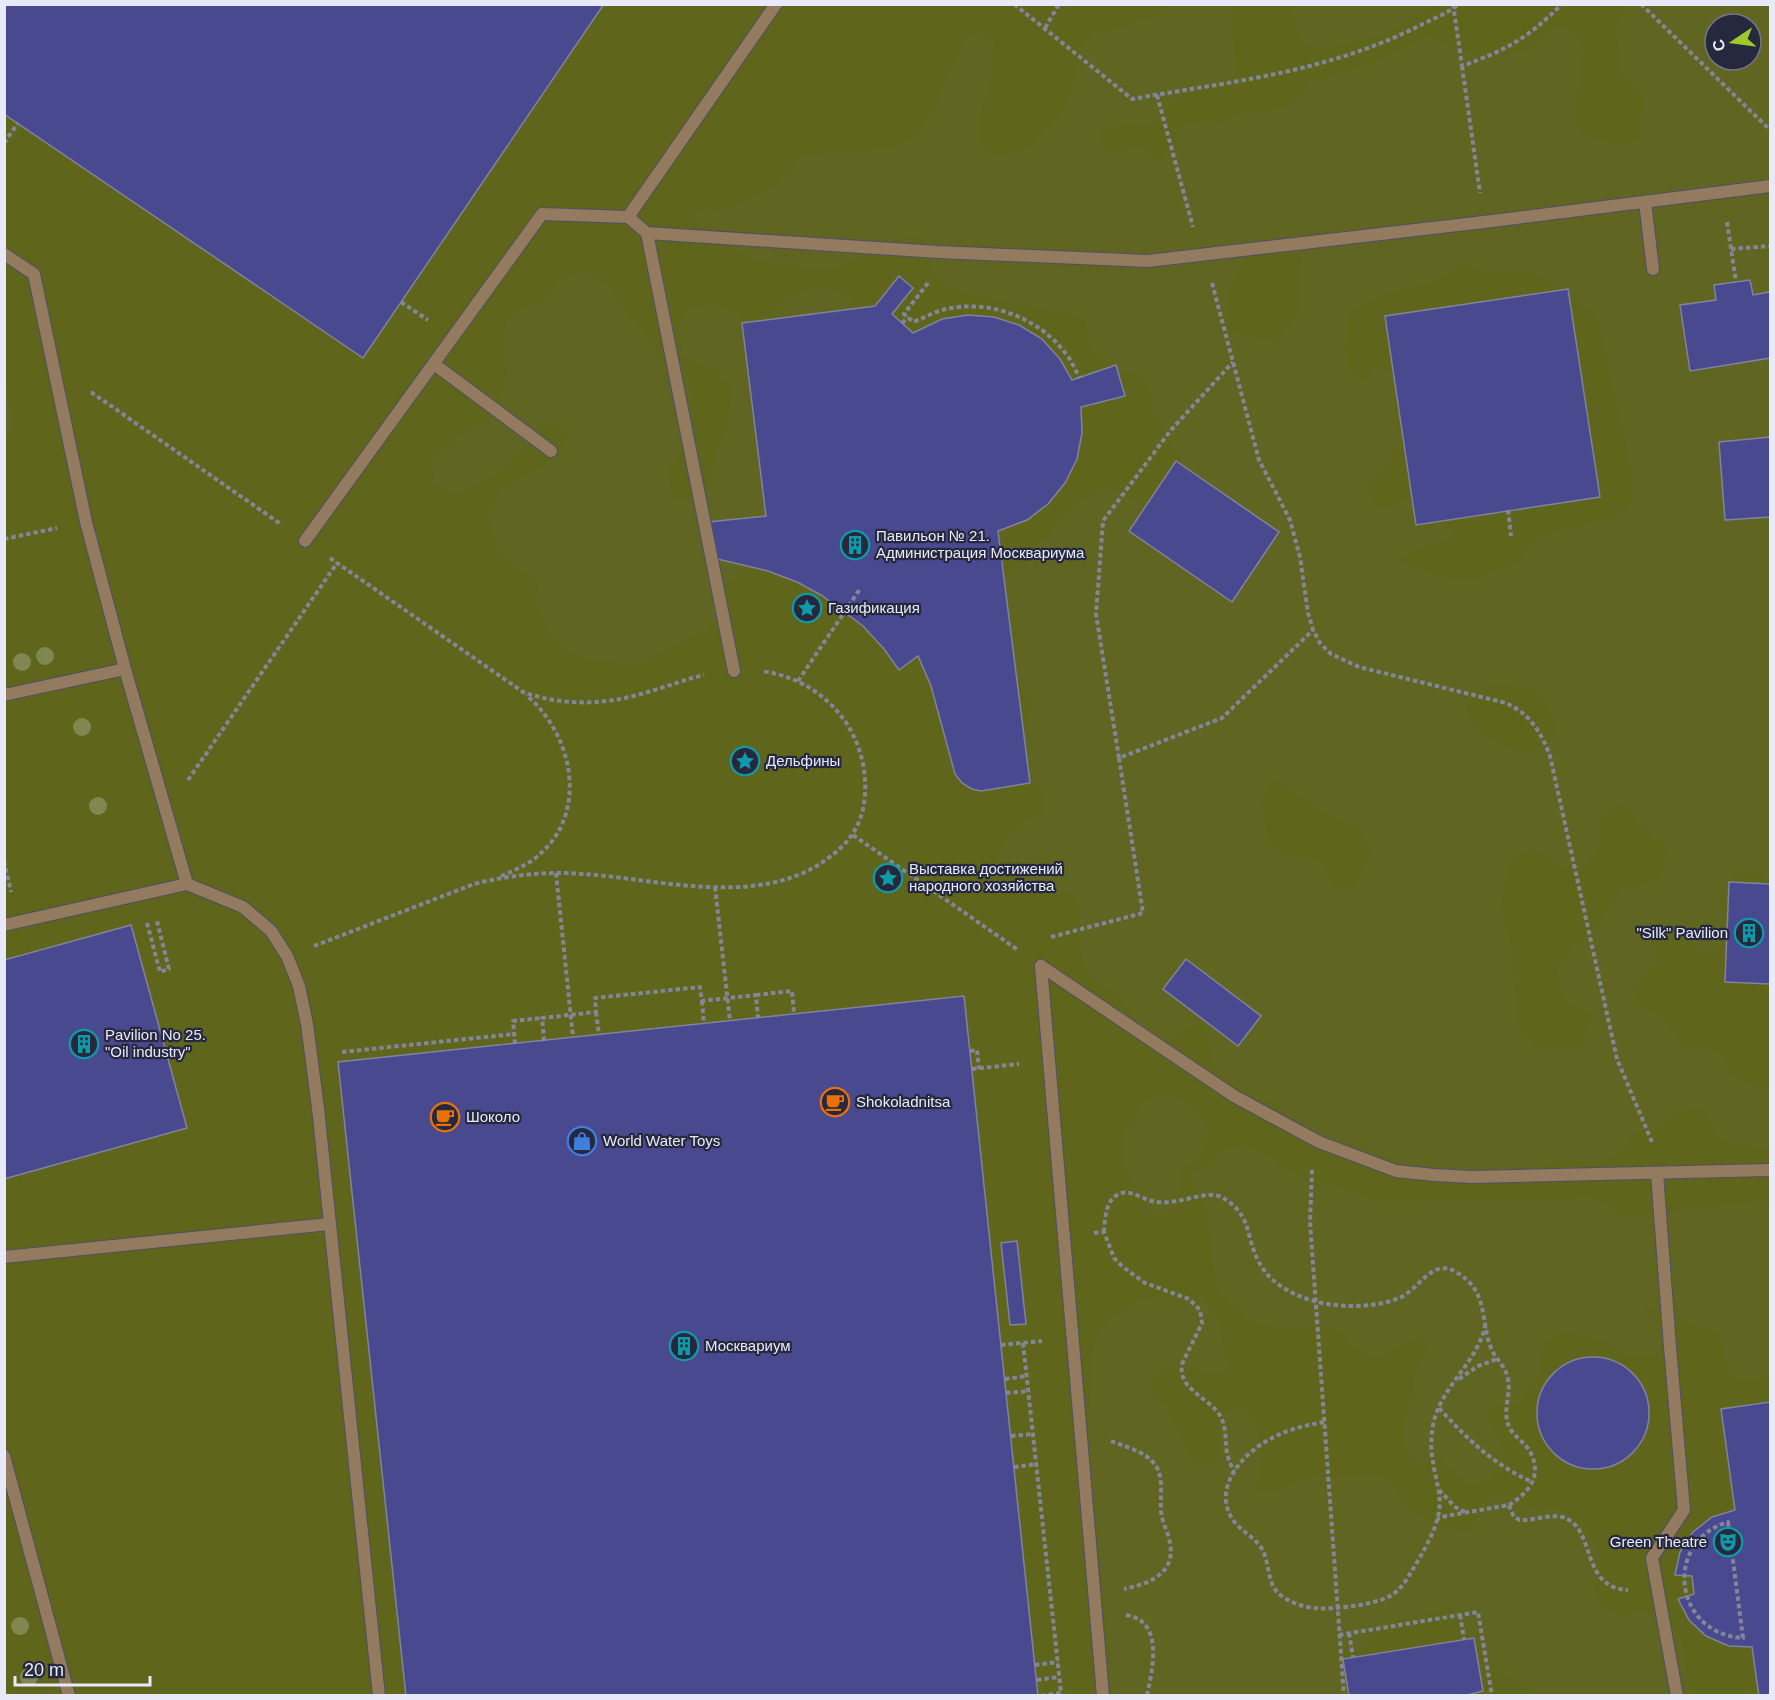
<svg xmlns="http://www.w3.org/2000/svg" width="1775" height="1700" font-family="Arial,sans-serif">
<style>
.green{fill:#5f651b;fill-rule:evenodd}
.forest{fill:#606522;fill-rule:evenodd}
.building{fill:#49498f;stroke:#80839d;stroke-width:1.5}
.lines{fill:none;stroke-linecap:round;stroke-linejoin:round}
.lane-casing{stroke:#4d5065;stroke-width:14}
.path{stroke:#838699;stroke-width:4;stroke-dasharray:4.5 3;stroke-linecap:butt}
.lane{stroke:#947a5f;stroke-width:12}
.tree{fill:#808750}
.labels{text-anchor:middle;stroke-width:4.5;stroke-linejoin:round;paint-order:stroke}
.poi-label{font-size:15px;fill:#e8eaf9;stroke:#26293e;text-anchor:start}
</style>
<rect width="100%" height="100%" fill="#2f3349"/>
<path class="green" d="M5 5H1770V1695H5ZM1715 24H1751V60H1715Z"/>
<g class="forest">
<path d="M1164 4 1234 5C1230 28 1237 52 1236 75L1227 83 1215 87 1180 96 1148 126 1126 124 1101 129 1102 144 1112 152 1141 146 1161 162 1179 127 1204 120 1221 124 1236 114 1286 108 1310 83 1367 65 1427 36 1480 56 1518 53 1533 46 1550 28 1564 25 1582 43C1582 53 1582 63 1581 72 1575 100 1563 134 1602 141 1618 143 1625 147 1639 139L1644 100 1620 70 1615 25 1627 5H1770V897L1766 880 1753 871 1733 875 1721 897 1724 944 1712 955 1698 952 1688 936 1666 938 1659 925 1650 934 1660 964 1646 973 1632 991 1642 1006 1662 1017 1681 1045 1687 1050 1707 1046 1720 1054 1729 1073 1749 1084 1770 1089 1769 1148 1728 1144 1715 1135 1711 1119 1705 1108 1679 1112 1661 1127 1634 1133C1624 1149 1611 1162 1590 1163 1578 1163 1565 1159 1553 1161 1546 1162 1540 1169 1534 1173 1502 1192 1486 1187 1455 1173L1427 1181 1405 1179 1381 1156 1357 1145 1330 1140 1294 1123 1277 1104 1251 1096 1230 1085 1215 1068 1206 1028 1198 1022 1172 1039 1143 1037 1130 1010 1108 989 1087 975 1081 959 1078 929 1080 909 1072 894 1064 889 1013 891 999 850 1017 823 1040 816 1048 799C1040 790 1029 780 1024 769 1016 752 1028 720 1032 703L1020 689 1019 679 1010 652 1000 587 1010 569 1024 554 1051 534 1059 518 1076 502 1106 486 1120 494 1149 506 1210 509 1209 482 1182 465 1160 423 1153 414 1150 391 1136 376 1101 362 1089 340 1084 318 945 288 932 269 928 243 912 233 865 256 827 270 755 260 698 230 691 212 711 209 716 213 774 186 802 157 844 151 893 148 915 135 936 108 951 65 967 37 981 33 995 41C993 54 992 67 990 79 984 106 966 145 1000 158L1031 147 1069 103 1084 43 1096 31 1121 28 1157 15ZM1715 24H1751V60H1715ZM1275 249 1301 255 1298 315 1274 342 1243 336 1227 326V297L1244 263ZM1461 264 1490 272 1537 274 1597 315 1632 473 1631 503 1612 518 1536 537 1518 562 1468 582 1423 571 1398 559 1451 537 1450 507 1423 491 1390 507 1376 510 1365 488 1384 472 1404 435 1392 423 1398 393 1396 374 1376 368 1364 383 1350 372 1345 350 1350 312 1381 295 1437 281ZM1498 683 1536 691 1554 718 1556 738 1525 754 1508 747 1478 730 1466 711 1473 692ZM1271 777 1320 811 1360 828 1371 851 1353 887 1336 890 1326 868 1315 857H1292L1271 847 1261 806ZM1617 802 1667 848 1660 880 1619 890 1602 922 1578 941 1557 970 1563 998 1590 1014 1592 1021 1580 1046 1537 1049 1519 1026 1515 1005 1513 949 1501 909 1510 862 1533 849 1563 867 1580 872 1602 844 1601 821Z"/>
<polygon points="1291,5 1291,4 1435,5 1391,32 1319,51 1301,41"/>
<polygon points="584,270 610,288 632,319 651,341 670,370 690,388 694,411 686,450 668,470 674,499 693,498 713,474 717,450 728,427 731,386 710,368 681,354 680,328 689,307 716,305 737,314 757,330 788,296 819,286 852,297 854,329 772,546 727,585 729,607 704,630 639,665 583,658 552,639 536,602 537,581 520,571 499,552 486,512 503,489 562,453 567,433 555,423 540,429 506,468 460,495 433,483 432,458 468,429 497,416 506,373 502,342 506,319 536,302 564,278"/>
<polygon points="4,375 14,424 10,436 5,441"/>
<polygon points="1162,1092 1180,1100 1199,1112 1210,1134 1200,1156 1178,1174 1181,1189 1174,1215 1150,1214 1138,1189 1127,1175 1122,1129 1133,1122 1143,1104"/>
<path d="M1242 1144 1267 1155 1282 1169 1321 1181 1381 1202 1596 1197 1624 1216 1755 1202H1770V1378L1732 1380 1718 1333 1641 1305 1661 1324 1665 1342 1658 1352 1647 1358 1624 1355 1608 1344 1583 1334 1558 1333 1543 1344 1539 1374 1520 1403 1488 1407 1485 1418 1505 1454 1488 1481 1469 1485 1448 1466 1440 1455 1423 1463 1412 1462C1399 1441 1403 1427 1408 1404L1418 1398C1404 1377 1421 1367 1427 1348L1420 1336 1376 1359 1355 1350 1342 1334 1326 1326 1302 1329 1271 1326 1250 1321 1222 1295 1214 1276 1208 1212 1193 1187 1190 1175 1206 1168 1220 1152Z"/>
<path d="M1203 1297 1219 1323 1228 1366 1219 1374 1194 1369 1161 1370 1151 1380 1153 1397 1167 1404 1191 1462 1217 1463 1220 1454 1218 1429 1224 1412 1241 1407 1256 1419C1260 1441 1265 1467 1254 1487L1263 1495 1312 1477 1376 1475 1393 1481C1396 1487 1398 1494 1401 1499 1416 1521 1444 1529 1469 1532L1495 1491 1537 1510 1562 1508 1587 1527 1603 1562 1593 1593 1614 1615 1648 1612 1673 1625 1683 1641 1690 1688 1683 1696 1538 1695 1523 1690 1483 1657 1451 1607 1385 1626 1343 1669V1695H1115L1086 1443 1094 1340 1108 1321 1133 1304 1149 1298Z"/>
</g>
<g class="building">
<polygon points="4,4 604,4 363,358 4,114"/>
<polygon points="899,276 913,288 892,314 913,333 942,319 968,315 994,317 1019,325 1042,339 1060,359 1072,380 1116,365 1125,396 1081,407 1082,433 1077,459 1065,483 1048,504 1027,520 998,531 1030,783 981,791 972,789 962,783 955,774 931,686 918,656 899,670 884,649 863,626 821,595 797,582 768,571 713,558 708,522 766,516 742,323 875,306"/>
<polygon points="1750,280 1753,295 1770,292 1770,358 1690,371 1680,305 1716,300 1714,285"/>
<polygon points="1568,289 1600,497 1416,525 1385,316"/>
<polygon points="1770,437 1770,517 1725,520 1719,442"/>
<polygon points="1176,461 1279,532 1232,602 1129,531"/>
<polygon points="1729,882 1770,884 1770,984 1725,982"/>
<polygon points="131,925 187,1128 4,1179 4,960"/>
<polygon points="1186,959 1261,1016 1238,1046 1163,989"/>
<polygon points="964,996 1038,1696 406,1696 338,1062"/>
<polygon points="1017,1241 1026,1324 1010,1325 1001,1243"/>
<circle cx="1593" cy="1413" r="56"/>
<polygon points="1770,1402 1770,1696 1759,1696 1752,1647 1729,1646 1706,1636 1689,1620 1678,1599 1694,1594 1692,1576 1675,1575 1680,1552 1693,1532 1712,1517 1735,1510 1721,1409"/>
<polygon points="1474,1638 1483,1691 1464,1696 1349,1696 1343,1659"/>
</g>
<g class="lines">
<g class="lane-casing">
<g id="lane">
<polyline points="1645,202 1653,269"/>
<polyline points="628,217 647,233 938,252 1148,261 1484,222 1770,186"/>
<polyline points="647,233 734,671"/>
<polyline points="4,254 34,274 86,522 125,669 187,884"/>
<polyline points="434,364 551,451"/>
<polyline points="305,541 542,214 628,217 776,4"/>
<polyline points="4,695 125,669"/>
<polyline points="4,925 187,884 243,907 271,931 287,956 299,986 307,1024 318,1108 379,1696"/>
<polyline points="1041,966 1234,1096 1319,1142 1396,1171 1434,1175 1472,1177 1770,1170"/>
<polyline points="1041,966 1103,1696"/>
<polyline points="1657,1173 1670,1347 1684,1510 1652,1558 1677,1696"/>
<polyline points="4,1257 329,1224"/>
<polyline points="4,1456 69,1696"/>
</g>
</g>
<g class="path">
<path d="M1014 4 1132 99C1233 81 1325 73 1419 26 1432 19 1447 14 1459 4"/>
<path d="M1453 4 1462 66C1506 50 1527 39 1562 4"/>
<polyline points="1641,4 1770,130"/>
<polyline points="1045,28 1059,4"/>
<polyline points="1462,66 1480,193"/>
<polyline points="1157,95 1193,227"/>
<polyline points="4,143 18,123"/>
<polyline points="1727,222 1736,282"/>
<polyline points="1731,249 1770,246"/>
<path d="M928 283 904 314 913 322C922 319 930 314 939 311 984 297 1038 316 1066 354 1072 361 1075 370 1080 378"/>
<path d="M1212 283 1259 460 1290 520 1300 557 1308 613 1313 630 1320 643 1331 654 1359 667 1506 703C1530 714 1541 732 1550 756L1617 1059 1652 1142"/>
<polyline points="401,302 428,320"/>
<polyline points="902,323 908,317"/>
<polyline points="91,392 282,525"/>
<polyline points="1508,510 1511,536"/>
<polyline points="4,539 57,528"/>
<path d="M330 558 523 692C566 707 608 705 651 691 669 686 686 679 704 675"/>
<polyline points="798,681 860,589"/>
<polyline points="1119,758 1096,614 1103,521 1171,430 1233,362"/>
<polyline points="188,780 337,563"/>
<polyline points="853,835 1018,950"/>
<polyline points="4,861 11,892"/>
<polyline points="556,873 573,1037"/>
<path d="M501 876C515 870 530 864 541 853 589 810 572 733 526 695"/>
<polyline points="715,887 730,1021"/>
<polyline points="147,923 160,972 169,969 157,921"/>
<polyline points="1051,937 1143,913 1119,758 1222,718 1313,630"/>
<path d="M314 946 474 884C510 875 546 871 583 874 661 879 763 910 831 856 846 845 857 831 862 813 870 783 863 747 845 721 825 693 796 676 762 671"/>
<polyline points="756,995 792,991 794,1014"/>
<polyline points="702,1001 704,1024"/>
<polyline points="596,1012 599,1035"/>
<polyline points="544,1041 542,1018 596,1012 595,998 700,987 702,1001 756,995 758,1018"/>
<polyline points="515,1044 513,1021 542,1018"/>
<polyline points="970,1051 977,1050 979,1069"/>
<polyline points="342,1052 514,1034"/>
<polyline points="972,1069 1019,1064"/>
<polyline points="1312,1170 1310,1222 1344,1696"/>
<path d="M1104 1232C1105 1220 1105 1202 1117 1195 1129 1188 1140 1198 1152 1201 1176 1207 1199 1191 1219 1196 1225 1198 1233 1205 1237 1209 1245 1218 1247 1227 1250 1238 1256 1262 1266 1279 1289 1291 1319 1308 1367 1311 1399 1298 1419 1290 1432 1257 1456 1272 1489 1291 1480 1320 1491 1348 1495 1359 1506 1366 1508 1379 1511 1394 1503 1409 1508 1424 1514 1441 1534 1443 1535 1470 1535 1485 1522 1497 1509 1505L1446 1516 1437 1519"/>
<path d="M1094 1233 1104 1232 1114 1258 1123 1267 1145 1283 1189 1299 1200 1310 1202 1323 1182 1364C1178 1389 1206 1396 1219 1414 1227 1426 1225 1440 1227 1454 1229 1460 1231 1466 1234 1472"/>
<polyline points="1023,1343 1061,1693 1040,1696"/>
<polyline points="1001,1345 1042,1341"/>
<polyline points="1005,1379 1027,1376"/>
<polyline points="1459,1379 1478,1366 1497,1359"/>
<polyline points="1006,1393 1028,1391"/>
<path d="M1439 1408C1467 1439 1493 1464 1532 1482"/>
<path d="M1324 1422C1307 1425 1289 1429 1272 1438 1246 1451 1216 1482 1229 1513 1236 1529 1250 1533 1260 1546 1270 1559 1266 1579 1277 1592 1286 1601 1302 1607 1314 1608 1332 1610 1374 1605 1390 1596 1400 1591 1407 1579 1413 1569 1423 1552 1436 1531 1439 1511 1442 1495 1435 1478 1433 1462 1430 1447 1431 1431 1435 1417 1445 1384 1478 1360 1485 1326"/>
<polyline points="1011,1436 1033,1434"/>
<path d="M1111 1441C1126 1447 1147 1452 1156 1466 1164 1479 1160 1497 1161 1511 1162 1522 1168 1532 1170 1543 1176 1573 1149 1584 1124 1589"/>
<polyline points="1014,1467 1037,1464"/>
<polyline points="1439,1490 1455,1507 1465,1512"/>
<path d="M1509 1505 1513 1515 1519 1520C1533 1521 1549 1514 1562 1517 1597 1526 1579 1588 1628 1590"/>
<path d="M1728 1522 1743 1638C1674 1634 1662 1542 1728 1522Z"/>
<path d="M1126 1615C1165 1621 1152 1670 1147 1696"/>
<polyline points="1460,1615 1464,1639"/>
<polyline points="1349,1633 1353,1657"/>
<polyline points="1339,1635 1478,1612 1492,1696"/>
<polyline points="1035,1665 1058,1662"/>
<polyline points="1037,1680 1059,1677"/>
</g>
<use href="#lane" class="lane"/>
</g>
<g class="tree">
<circle cx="45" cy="656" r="9"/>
<circle cx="22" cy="662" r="9"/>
<circle cx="82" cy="727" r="9"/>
<circle cx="98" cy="806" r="9"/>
<circle cx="20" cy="1626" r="9"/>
<circle cx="29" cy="1677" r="9"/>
</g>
<defs>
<g id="building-ring" transform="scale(1.5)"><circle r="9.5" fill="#26293e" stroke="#0f9aa8" stroke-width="1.5"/><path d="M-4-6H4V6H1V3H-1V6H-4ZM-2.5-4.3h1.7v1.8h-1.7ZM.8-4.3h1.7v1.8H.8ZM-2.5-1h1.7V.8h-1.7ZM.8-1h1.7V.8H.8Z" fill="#0f9aa8"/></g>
<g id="sight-ring" transform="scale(1.5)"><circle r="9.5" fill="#26293e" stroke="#0f9aa8" stroke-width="1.5"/><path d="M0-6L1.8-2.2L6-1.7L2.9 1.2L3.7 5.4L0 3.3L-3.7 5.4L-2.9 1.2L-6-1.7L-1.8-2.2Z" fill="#0f9aa8"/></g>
<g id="cafe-ring" transform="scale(1.5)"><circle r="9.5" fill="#26293e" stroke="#e8710a" stroke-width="1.5"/><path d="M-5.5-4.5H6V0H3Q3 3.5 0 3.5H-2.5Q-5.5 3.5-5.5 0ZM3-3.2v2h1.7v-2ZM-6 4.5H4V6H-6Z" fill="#e8710a"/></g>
<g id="shop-ring" transform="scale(1.5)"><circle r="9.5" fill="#26293e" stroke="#3f7fe0" stroke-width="1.5"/><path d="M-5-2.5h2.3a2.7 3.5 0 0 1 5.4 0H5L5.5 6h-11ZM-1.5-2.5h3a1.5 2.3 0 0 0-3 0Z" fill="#3f7fe0"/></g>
<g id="theatre-ring" transform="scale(1.5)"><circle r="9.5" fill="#26293e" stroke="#0f9aa8" stroke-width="1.5"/><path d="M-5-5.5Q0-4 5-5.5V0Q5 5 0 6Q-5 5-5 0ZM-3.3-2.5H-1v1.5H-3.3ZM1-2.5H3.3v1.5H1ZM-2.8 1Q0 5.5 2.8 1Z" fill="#0f9aa8"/></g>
</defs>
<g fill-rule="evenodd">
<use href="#building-ring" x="855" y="545"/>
<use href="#sight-ring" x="807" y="608"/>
<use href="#sight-ring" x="745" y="761"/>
<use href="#sight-ring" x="888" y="878"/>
<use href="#building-ring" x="1749" y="933"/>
<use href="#building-ring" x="84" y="1044"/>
<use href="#cafe-ring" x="835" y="1102"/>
<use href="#cafe-ring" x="445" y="1117"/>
<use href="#shop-ring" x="582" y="1141"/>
<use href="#building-ring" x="684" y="1346"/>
<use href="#theatre-ring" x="1728" y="1542"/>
</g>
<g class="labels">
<g class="poi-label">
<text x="876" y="541">Павильон № 21.<tspan x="876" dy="17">Администрация Москвариума</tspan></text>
<text x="828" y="613">Газификация</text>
<text x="766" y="766">Дельфины</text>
<text x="909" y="874">Выставка достижений<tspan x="909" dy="17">народного хозяйства</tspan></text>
<text x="1728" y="938" text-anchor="end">"Silk" Pavilion</text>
<text x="105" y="1040">Pavilion No 25.<tspan x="105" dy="17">"Oil industry"</tspan></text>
<text x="856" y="1107">Shokoladnitsa</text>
<text x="466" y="1122">Шоколо</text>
<text x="603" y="1146">World Water Toys</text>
<text x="705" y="1351">Москвариум</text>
<text x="1707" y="1547" text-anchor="end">Green Theatre</text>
</g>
</g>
<rect width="1775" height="1700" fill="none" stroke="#e8eaf9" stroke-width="12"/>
<g transform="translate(1733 42) rotate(257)"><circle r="28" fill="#26293e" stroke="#747689" stroke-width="1.5"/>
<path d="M0-4.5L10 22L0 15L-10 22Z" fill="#a0c92b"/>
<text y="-9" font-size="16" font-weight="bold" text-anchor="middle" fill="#e8eaf9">С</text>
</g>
<path d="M15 1676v9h135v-9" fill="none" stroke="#e8eaf9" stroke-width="3"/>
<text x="24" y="1676" font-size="18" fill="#e8eaf9" stroke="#26293e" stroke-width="4.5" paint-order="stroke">20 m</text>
</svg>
